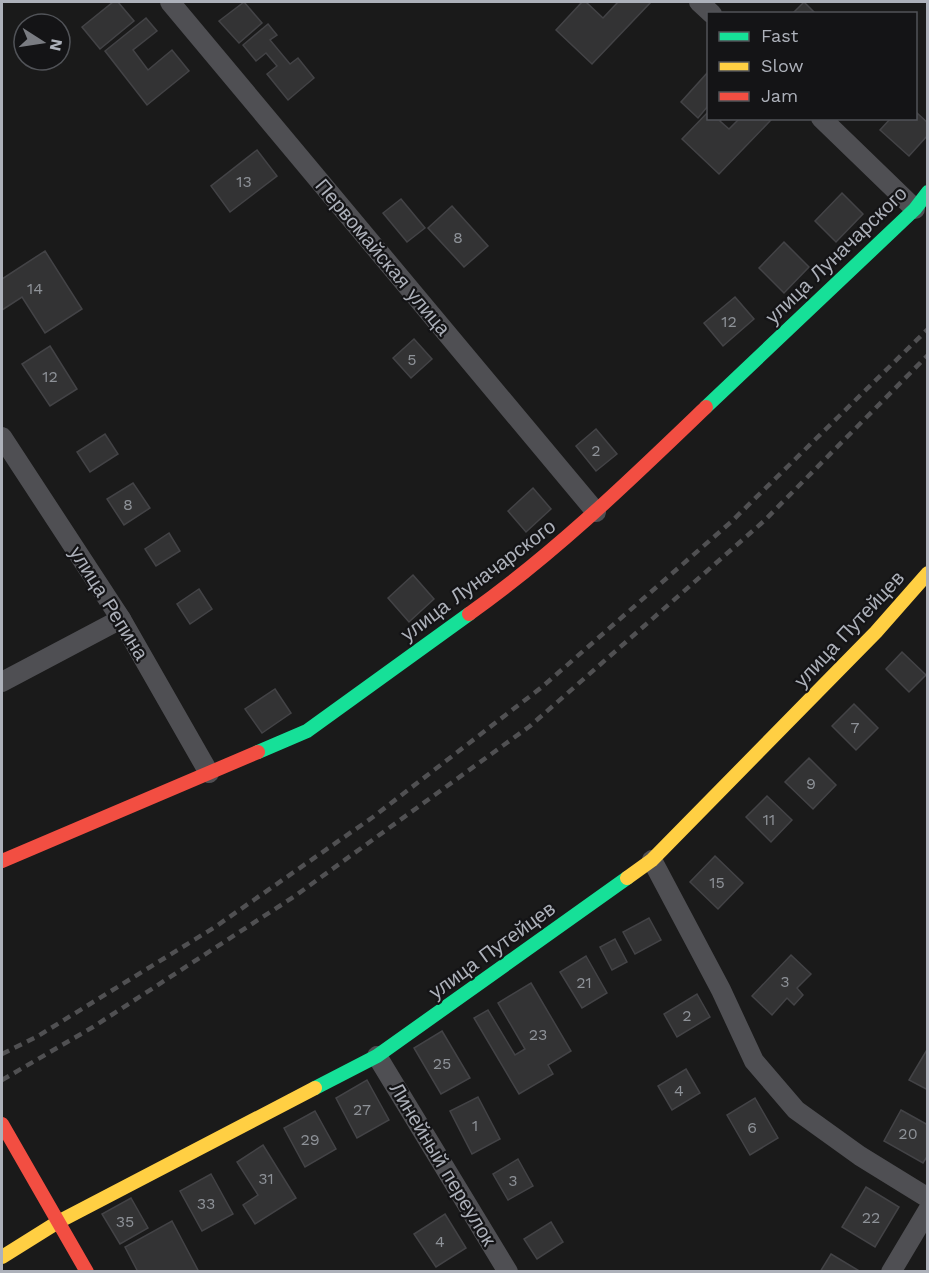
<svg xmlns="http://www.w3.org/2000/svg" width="929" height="1273" font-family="'Work Sans',sans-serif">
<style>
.building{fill:#333334;stroke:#434346;stroke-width:1.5}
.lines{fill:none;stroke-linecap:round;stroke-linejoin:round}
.street{stroke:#4f4f53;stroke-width:20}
.fast{stroke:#16e098;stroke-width:14}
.slow{stroke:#ffcf43;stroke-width:14}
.jam{stroke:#f24e42;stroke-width:14}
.rail{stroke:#505052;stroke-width:4.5;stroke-dasharray:8 6;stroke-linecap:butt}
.labels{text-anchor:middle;stroke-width:4.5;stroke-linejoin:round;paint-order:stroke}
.number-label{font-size:16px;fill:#8e9298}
.street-label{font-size:20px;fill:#adb1ba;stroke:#141416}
</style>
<rect width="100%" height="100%" fill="#1a1a1a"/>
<g class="building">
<polygon points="113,2 118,2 134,21 100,49 82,27"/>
<polygon points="244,2 262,23 239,43 219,21"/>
<polygon points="582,2 586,2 603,18 618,2 651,2 592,64 556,30"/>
<polygon points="804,2 816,14 792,14"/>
<polygon points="146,18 157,31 133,50 148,70 172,50 189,71 147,105 105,51"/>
<polygon points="268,24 277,35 270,40 290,64 298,58 314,78 288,100 267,74 277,66 266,53 256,61 243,45"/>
<polygon points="708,72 708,106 698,118 681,102"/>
<polygon points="708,112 708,118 722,118 720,121 729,129 740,118 771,120 719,174 682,139"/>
<polygon points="916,112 928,123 928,135 909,156 880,130 891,118 916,118"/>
<polygon points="257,150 277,176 230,212 211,186"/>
<polygon points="842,193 863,214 836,242 815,221"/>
<polygon points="401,199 425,228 407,242 383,213"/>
<polygon points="452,206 488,246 464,267 428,228"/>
<polygon points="784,242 809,267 784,293 759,268"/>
<polygon points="45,251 82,309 45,333 22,297 2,310 2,279"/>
<polygon points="735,297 754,319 723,346 704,323"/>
<polygon points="414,339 432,359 411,378 393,358"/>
<polygon points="50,346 77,389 50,406 22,364"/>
<polygon points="596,429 617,454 596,471 576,446"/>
<polygon points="105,434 118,454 90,472 77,452"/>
<polygon points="133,483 150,508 124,525 107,499"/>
<polygon points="533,488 551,509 526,532 508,511"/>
<polygon points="169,533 180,551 156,566 145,549"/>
<polygon points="413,575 434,599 409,622 388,598"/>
<polygon points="199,589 212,609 190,624 177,604"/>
<polygon points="902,652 926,675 909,692 886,669"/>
<polygon points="275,689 291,713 262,733 245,709"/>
<polygon points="854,704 878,728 856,750 832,726"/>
<polygon points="809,758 836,785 813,809 785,782"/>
<polygon points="767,796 792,820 771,842 746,817"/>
<polygon points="715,856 743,883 718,909 690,882"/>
<polygon points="649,918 661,940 635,954 623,932"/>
<polygon points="615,939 627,962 612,970 600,947"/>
<polygon points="791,955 811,974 797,988 803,995 794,1005 787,998 772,1015 752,996"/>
<polygon points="586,956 607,993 582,1008 560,972"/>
<polygon points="531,983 571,1051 548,1065 553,1074 519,1094 474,1018 488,1010 515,1055 525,1049 498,1003"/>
<polygon points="697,994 710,1017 677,1037 664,1014"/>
<polygon points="442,1031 470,1078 441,1094 414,1048"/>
<polygon points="928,1048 928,1090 909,1080"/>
<polygon points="686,1069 700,1093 672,1110 658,1086"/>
<polygon points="367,1080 389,1120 357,1138 336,1098"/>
<polygon points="478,1097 500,1139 472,1154 450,1111"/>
<polygon points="755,1098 778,1138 750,1155 727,1115"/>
<polygon points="901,1110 928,1125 928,1155 923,1163 884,1141"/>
<polygon points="315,1111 336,1149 305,1167 284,1128"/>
<polygon points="263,1145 296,1198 255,1224 243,1205 258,1195 237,1162"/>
<polygon points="518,1159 533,1186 508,1200 493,1174"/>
<polygon points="211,1174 233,1214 202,1231 180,1191"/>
<polygon points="866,1187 899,1207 875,1247 842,1227"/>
<polygon points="131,1198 148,1228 120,1244 102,1214"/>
<polygon points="445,1214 466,1248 436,1267 414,1234"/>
<polygon points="172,1221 199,1272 138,1272 125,1247"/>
<polygon points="551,1222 563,1242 537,1259 524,1239"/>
<polygon points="831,1254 861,1272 820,1272"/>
</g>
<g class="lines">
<g class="street">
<polyline points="170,2 596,512"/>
<polyline points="699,2 712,14"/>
<polyline points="821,118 915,209"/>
<polyline points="2,437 121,619 209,773"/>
<polyline points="2,682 121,619"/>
<polyline points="652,860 721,990 754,1061 796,1110 860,1156 928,1198"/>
<polyline points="377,1056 508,1272"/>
<polyline points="891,1272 928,1210"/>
</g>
<g class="fast">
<polyline points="706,407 915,209 928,192"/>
<polyline points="258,752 307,731 469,614"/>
<polyline points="315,1088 377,1056 627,878"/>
</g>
<g class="slow">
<polyline points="627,878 652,860 876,632 928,573"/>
<polyline points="2,1257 58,1222 315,1088"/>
</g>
<g class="jam">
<path d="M469 614C555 553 630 480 706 407"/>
<polyline points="2,861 258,752"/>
<polyline points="2,1124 87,1272"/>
</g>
<g class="rail">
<polyline points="2,1054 38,1036 215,927 373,817 542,687 731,522 928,329"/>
<polyline points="2,1080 93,1027 295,896 530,726 764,521 928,355"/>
</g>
</g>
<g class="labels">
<g class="number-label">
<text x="244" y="187">13</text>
<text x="458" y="243">8</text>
<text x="35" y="294">14</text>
<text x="729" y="327">12</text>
<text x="412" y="365">5</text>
<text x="50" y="382">12</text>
<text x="596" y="456">2</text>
<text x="128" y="510">8</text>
<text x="855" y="733">7</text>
<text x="811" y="789">9</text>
<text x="769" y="825">11</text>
<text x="717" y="888">15</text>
<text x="785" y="987">3</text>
<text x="584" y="988">21</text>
<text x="687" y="1021">2</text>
<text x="538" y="1040">23</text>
<text x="442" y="1069">25</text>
<text x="679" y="1096">4</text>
<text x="362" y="1115">27</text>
<text x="475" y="1131">1</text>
<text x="752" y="1133">6</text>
<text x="908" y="1139">20</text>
<text x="310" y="1145">29</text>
<text x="266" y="1184">31</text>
<text x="513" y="1186">3</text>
<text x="206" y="1209">33</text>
<text x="871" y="1223">22</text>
<text x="125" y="1227">35</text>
<text x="440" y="1247">4</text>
</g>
<g class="street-label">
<text transform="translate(836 255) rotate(-44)" y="7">улица Луначарского</text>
<text transform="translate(383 257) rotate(50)" y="7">Первомайская улица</text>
<text transform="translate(478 580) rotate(-37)" y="7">улица Луначарского</text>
<text transform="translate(109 603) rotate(58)" y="7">улица Репина</text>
<text transform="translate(849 629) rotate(-47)" y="7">улица Путейцев</text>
<text transform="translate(492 950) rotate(-36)" y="7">улица Путейцев</text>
<text transform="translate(443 1164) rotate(59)" y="7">Линейный переулок</text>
</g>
</g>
<rect width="929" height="1273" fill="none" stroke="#adb1ba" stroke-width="6"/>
<rect x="707" y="12" width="210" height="108" fill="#141416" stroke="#515358" stroke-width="1.5"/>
<rect x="719" y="32" width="30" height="9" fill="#16e098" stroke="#515358" stroke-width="1.5"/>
<text x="761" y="42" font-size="18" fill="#adb1ba">Fast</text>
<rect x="719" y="62" width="30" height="9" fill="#ffcf43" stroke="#515358" stroke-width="1.5"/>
<text x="761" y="72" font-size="18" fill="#adb1ba">Slow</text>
<rect x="719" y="92" width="30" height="9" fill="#f24e42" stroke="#515358" stroke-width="1.5"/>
<text x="761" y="102" font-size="18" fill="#adb1ba">Jam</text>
<g transform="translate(42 42) rotate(102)"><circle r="28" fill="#141416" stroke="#515358" stroke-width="1.5"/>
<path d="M0-4.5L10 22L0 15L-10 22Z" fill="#7a7c82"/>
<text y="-9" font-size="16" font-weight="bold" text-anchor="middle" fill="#adb1ba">N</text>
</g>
</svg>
